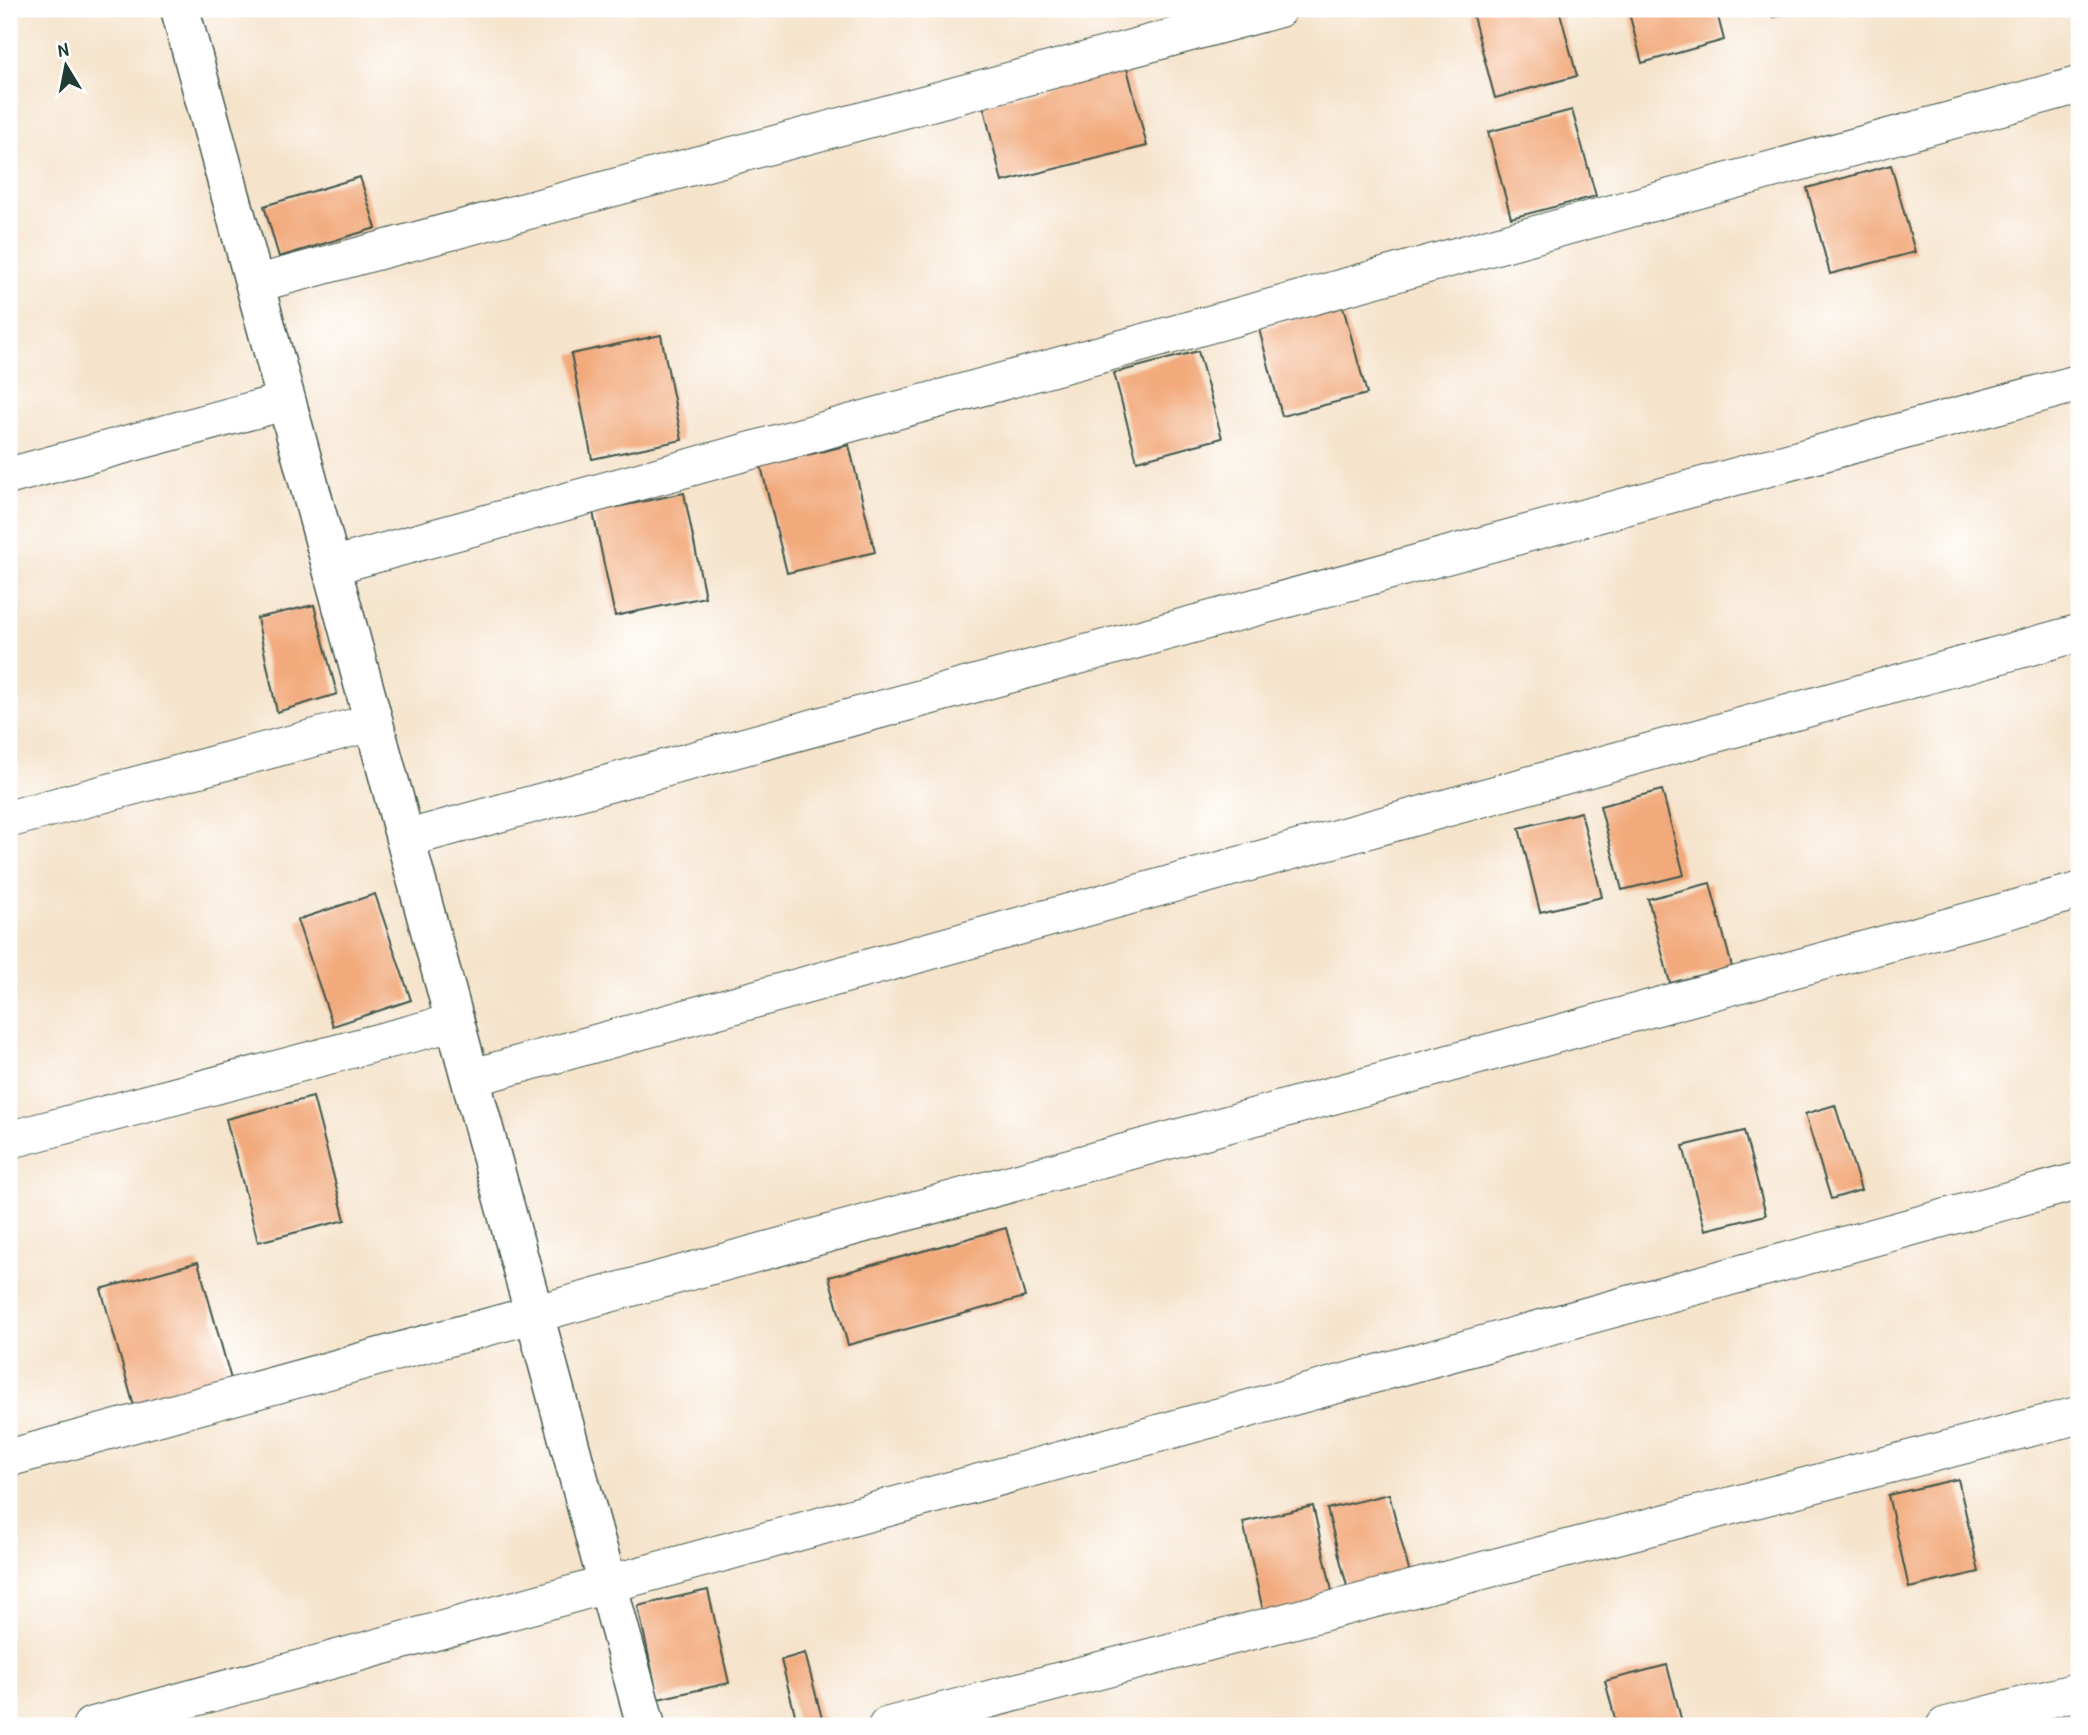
<svg xmlns="http://www.w3.org/2000/svg" width="2088" height="1735" font-family="'Patrick Hand',sans-serif">
<style>
.building{fill:#f2aa7d}
.lines{fill:none;stroke-linecap:round;stroke-linejoin:round}
.street-casing{stroke:#3f564b;stroke-width:39}
.secondary-casing{stroke:#3f564b;stroke-width:41}
.street{stroke:#fff;stroke-width:37}
.secondary{stroke:#fff;stroke-width:38}
</style>
<rect width="100%" height="100%" fill="#fff"/>
<filter id="ink" filterUnits="userSpaceOnUse"><feTurbulence type="fractalNoise" baseFrequency=".0143" numOctaves="2"/><feDisplacementMap in="SourceGraphic" scale="14" xChannelSelector="R" yChannelSelector="G"/><feConvolveMatrix kernelMatrix="1 2 1 2 8 2 1 2 1" color-interpolation-filters="sRGB"/></filter>
<filter id="wash" filterUnits="userSpaceOnUse"><feTurbulence type="fractalNoise" baseFrequency=".00686" numOctaves="4" result="noise"/><feDisplacementMap in="SourceGraphic" scale="28" xChannelSelector="R" yChannelSelector="G"/><feGaussianBlur stdDeviation="1.57" result="paint"/><feColorMatrix in="noise" values="0 0 0 0 0 0 0 0 0 0 0 0 0 0 0 0 0 1.4 0 .05"/><feComposite in="paint" operator="in"/></filter>
<g filter="url(#wash)">
<rect width="100%" height="100%" fill="#f5e3cb"/>
<g id="blocks">
<g class="building">
<polygon points="1471,9 1559,9 1577,76 1495,98"/>
<polygon points="1628,9 1716,9 1724,40 1642,63"/>
<polygon points="1771,9 1802,9 1802,10 1773,17"/>
<polygon points="1127,68 1147,146 1002,182 983,104"/>
<polygon points="1572,110 1596,196 1511,218 1488,132"/>
<polygon points="1891,165 1915,252 1830,274 1807,188"/>
<polygon points="360,177 376,228 279,257 264,206"/>
<polygon points="1343,307 1367,394 1282,416 1259,329"/>
<polygon points="661,335 682,440 592,459 571,354"/>
<polygon points="1198,351 1222,438 1137,461 1114,373"/>
<polygon points="849,445 875,552 787,573 761,466"/>
<polygon points="684,493 705,597 615,616 593,512"/>
<polygon points="314,605 337,694 277,712 257,618"/>
<polygon points="1662,790 1684,875 1622,890 1600,806"/>
<polygon points="1581,812 1602,897 1540,912 1519,828"/>
<polygon points="1710,883 1732,967 1670,983 1648,899"/>
<polygon points="375,894 411,1000 333,1026 297,920"/>
<polygon points="313,1097 345,1220 258,1242 226,1119"/>
<polygon points="1835,1105 1861,1190 1831,1199 1805,1114"/>
<polygon points="1744,1131 1766,1215 1705,1230 1683,1146"/>
<polygon points="1006,1228 1025,1297 848,1345 829,1277"/>
<polygon points="198,1262 232,1383 135,1410 101,1289"/>
<polygon points="1958,1479 1979,1572 1909,1588 1888,1495"/>
<polygon points="1389,1494 1411,1578 1349,1594 1327,1509"/>
<polygon points="1313,1506 1334,1600 1264,1615 1243,1522"/>
<polygon points="708,1590 729,1683 658,1699 638,1606"/>
<polygon points="805,1653 824,1726 798,1726 781,1660"/>
<polygon points="1667,1665 1683,1726 1617,1726 1605,1681"/>
</g>
</g>
</g>
<g filter="url(#ink)">
<use href="#blocks" fill-opacity="0" stroke="#3f564b" stroke-width="2"/>
<g class="lines">
<g class="street-casing">
<g id="street">
<polyline points="255,284 1278,9"/>
<polyline points="9,476 287,401"/>
<polyline points="332,566 2079,85"/>
<polyline points="9,819 374,722"/>
<polyline points="405,839 2079,383"/>
<polyline points="470,1078 2079,633"/>
<polyline points="9,1140 455,1022"/>
<polyline points="9,1458 2079,891"/>
<polyline points="91,1726 2079,1181"/>
<polyline points="887,1726 2079,1415"/>
<polyline points="1945,1726 2079,1691"/>
</g>
</g>
<g class="secondary-casing">
<polyline id="secondary" points="180,9 646,1726"/>
</g>
<use href="#street" class="street"/>
<use href="#secondary" class="secondary"/>
</g>
</g>
<rect width="2088" height="1735" fill="none" stroke="#fff" stroke-width="35"/>
<g transform="translate(66 66) rotate(350)" stroke="#ffffff" stroke-width="5" paint-order="stroke">
<path d="M0-5L12 26L0 18L-12 26Z" fill="#1f3d34"/>
<text y="-10" font-size="19" font-weight="bold" text-anchor="middle" fill="#1f3d34">N</text>
</g>
</svg>
